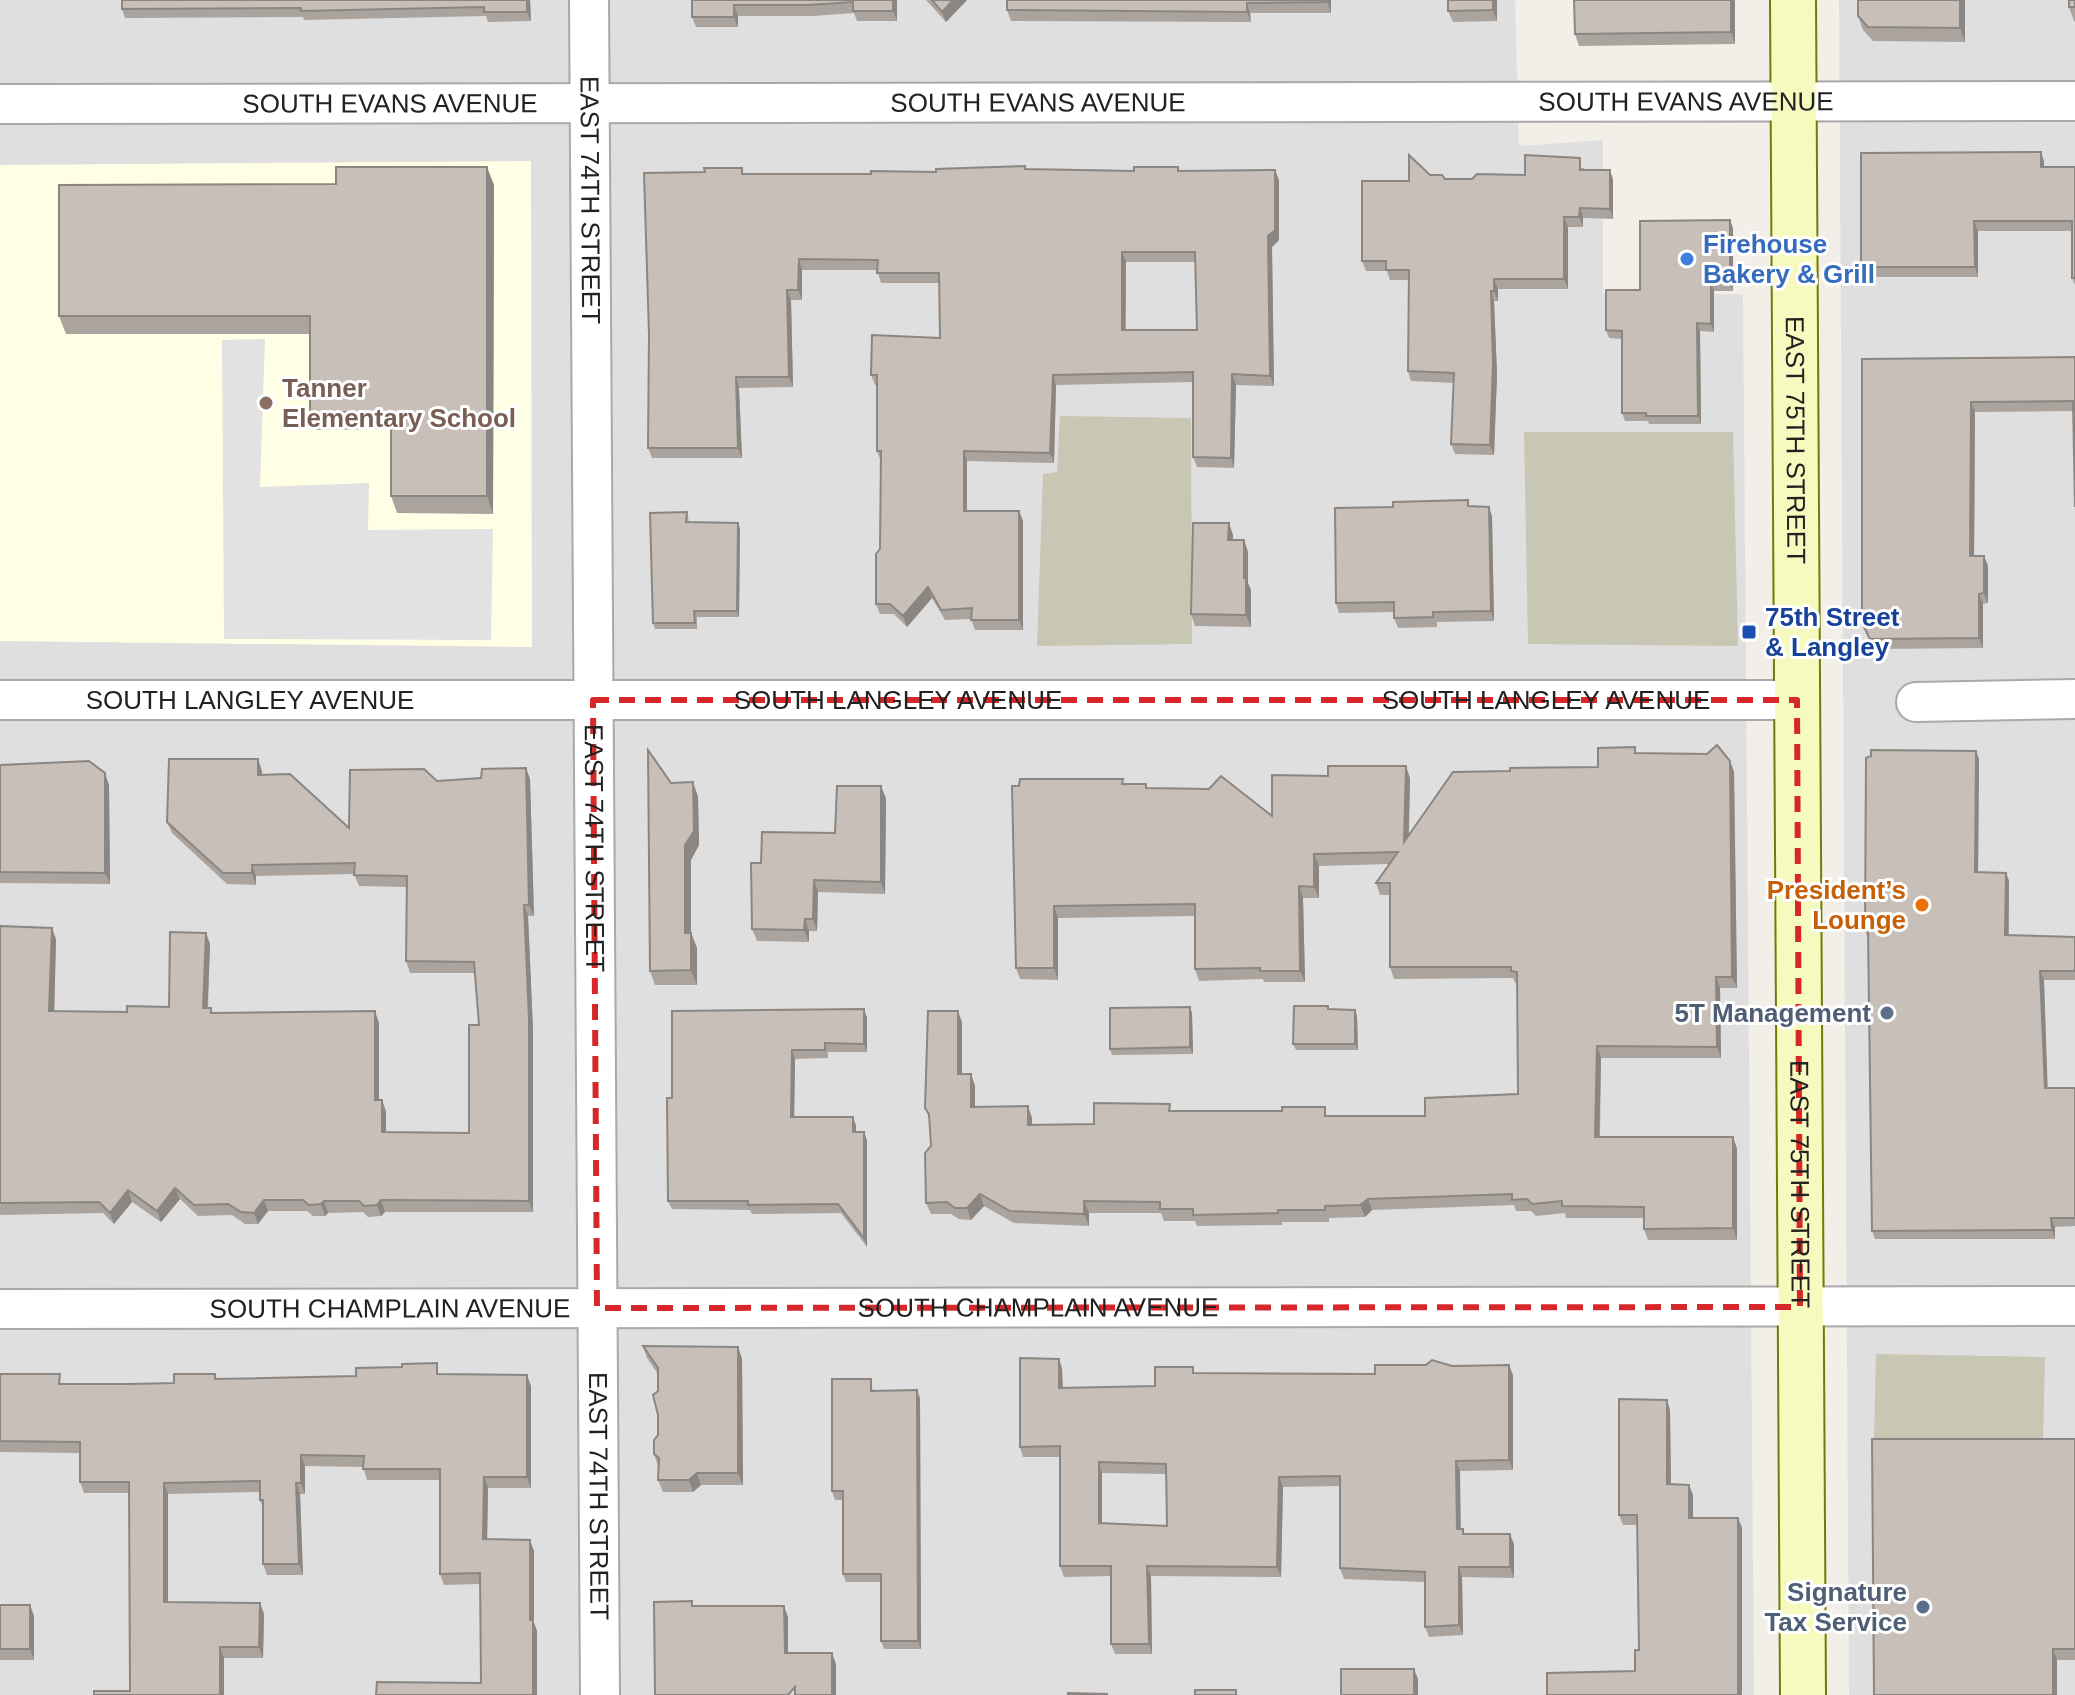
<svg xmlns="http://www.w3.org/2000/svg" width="2075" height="1695" font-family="Arial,sans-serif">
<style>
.residential{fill:#e0dfdf}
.education{fill:#ffffe5}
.construction{fill:#c7c7b4}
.parking{fill:#e2e2e2}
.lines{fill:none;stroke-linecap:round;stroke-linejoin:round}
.street-casing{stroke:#a9a9a9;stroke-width:42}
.secondary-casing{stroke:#707d05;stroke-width:48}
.street{stroke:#fff;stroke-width:38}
.secondary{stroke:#f7fabf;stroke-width:44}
.wall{fill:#aba49e;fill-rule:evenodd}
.shaded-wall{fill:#8b8681}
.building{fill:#c7bfb8;stroke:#8b8681;stroke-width:2;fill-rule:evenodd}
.marked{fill:none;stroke:#d62828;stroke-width:6;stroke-dasharray:16 10;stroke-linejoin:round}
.shop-dot{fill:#3f7fe0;stroke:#fff;stroke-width:3}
.education-dot{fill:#8d6e63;stroke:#fff;stroke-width:3}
.transit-dot{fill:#1a4fb4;stroke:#fff;stroke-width:3}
.food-dot{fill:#e8710a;stroke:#fff;stroke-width:3}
.service-dot{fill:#5c6f8a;stroke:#fff;stroke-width:3}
.labels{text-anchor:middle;stroke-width:6;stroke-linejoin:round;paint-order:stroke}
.street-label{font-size:26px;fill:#222;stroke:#fff}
.shop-label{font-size:26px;font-weight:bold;fill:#366cbe;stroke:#fff;text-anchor:start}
.education-label{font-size:26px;font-weight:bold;fill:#785e54;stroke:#fff;text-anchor:start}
.transit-label{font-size:26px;font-weight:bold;fill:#164399;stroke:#fff;text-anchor:start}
.food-label{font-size:26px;font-weight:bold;fill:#c56008;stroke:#fff;text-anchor:end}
.service-label{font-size:26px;font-weight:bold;fill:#4e5e75;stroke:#fff;text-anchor:end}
</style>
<rect width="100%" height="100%" fill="#f2efe9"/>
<g class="residential">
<polygon points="0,0 1515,0 1519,146 1603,140 1603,293 1743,294 1754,1695 0,1695"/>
<polygon points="1839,0 2075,0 2075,1695 1849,1695"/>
</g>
<polygon class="education" points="531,161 532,647 0,641 0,165"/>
<g class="construction">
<polygon points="1060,416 1191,418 1192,644 1037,646 1043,474 1057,472"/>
<polygon points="1524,432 1733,432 1738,646 1528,644"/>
<polygon points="1876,1354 2045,1357 2043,1443 1874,1440"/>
</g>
<polygon class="parking" points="265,339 260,487 369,483 368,530 493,529 491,640 224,639 222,340"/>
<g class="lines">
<g class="street-casing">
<g id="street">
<path id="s1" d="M589 0 600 1695"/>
<path id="s2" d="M0 104 2075 101"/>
<path id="s3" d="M0 700H1797"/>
<polyline points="1916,702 2075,699"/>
<path id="s4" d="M0 1309 2075 1306"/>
</g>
</g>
<g class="secondary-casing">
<g id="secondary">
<path id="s5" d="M1793 0 1803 1695"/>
</g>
</g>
<use href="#street" class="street"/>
<use href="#secondary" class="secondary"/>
</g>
<g class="wall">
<polygon points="530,0 531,21 488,22 486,16 304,20 303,17 125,18 122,9"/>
<polygon points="692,0 897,0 897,21 857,21 854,13 812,16 738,16 738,27 696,27 692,17"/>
<polygon points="926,0 967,0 946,22"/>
<polygon points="1007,0 1331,0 1331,13 1250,13 1251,22 1011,21 1007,10"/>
<polygon points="1497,0 1497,21 1453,22 1448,11"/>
<polygon points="1574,0 1735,0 1735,44 1579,46 1575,34"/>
<polygon points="1965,0 1965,42 1873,41 1863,30 1858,16"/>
<polygon points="2075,0 2075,21 2074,21 2069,7"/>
<polygon points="2044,161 2044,167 2075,167 2075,285 2072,278 2072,231 1978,231 1978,277 1865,277 1861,267"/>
<path d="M1025 166 1026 169 1134 171 1178 167 1179 171 1279 180V240L1272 247 1274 386 1236 385 1234 468 1197 467 1193 457V382L1056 385 1054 463 967 461V511H1019L1023 521V630H975L971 619 945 620 932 598 907 627 894 614H880L876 604 880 549 881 461 877 451V385H875L871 375 940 338 939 283H881L877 270H802V300H791L793 387 739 388 742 458H652L648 448 744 174H871L936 172ZM1126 262H1195L1197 330H1126Z"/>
<polygon points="1584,168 1584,170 1613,179 1613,219 1583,218 1583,227 1568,227 1568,289 1498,289 1498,301 1494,301 1497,374 1494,455 1455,454 1451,444 1454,383 1411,381 1408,371 1409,280 1390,280 1387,271 1366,271 1362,261 1409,181 1430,175 1445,179 1472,179 1525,175"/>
<polygon points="494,185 493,514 397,513 391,496 391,429 316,430 310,412 310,334 66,334 59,316"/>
<polygon points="1733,228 1733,291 1714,291 1714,332 1700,331 1701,424 1649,424 1648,421 1625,421 1622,413 1622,339 1609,338 1606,330 1640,290"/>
<polygon points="2075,357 2075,509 2073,411 1975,412 1974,556 1984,556 1988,566 1988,603 1983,604 1983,648 1873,649 1862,623 1862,359"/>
<polygon points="1470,506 1489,507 1492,517 1494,621 1437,622 1437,627 1398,628 1394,618 1394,612 1339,613 1336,603"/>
<polygon points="687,512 689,522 738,523 740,529 739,617 697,617 697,629 655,629 653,623"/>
<polygon points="1233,535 1233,540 1244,540 1248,552 1248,583 1251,590 1251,627 1195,626 1191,614"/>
<polygon points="1976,751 1979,759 1978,872 2006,873 2009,881 2009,935 2075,937 2075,980 2044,980 2047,1088 2075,1088 2075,1226 2055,1227 2055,1239 1875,1239 1872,1231 1868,939 1865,930 1871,756"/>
<polygon points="1637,753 1730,761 1734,772 1737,988 1720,988 1721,1058 1601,1058 1600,1137 1733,1137 1737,1149 1737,1240 1648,1240 1644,1229 1644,1218 1566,1218 1565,1213 1536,1216 1531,1211 1516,1211 1514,1205 1372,1210 1365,1217 1329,1218 1329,1222 1282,1222 1282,1225 1197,1226 1195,1221 1164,1221 1161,1213 1089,1213 1089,1226 1014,1223 984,1206 971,1220 959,1219 951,1214 931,1214 926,1203 931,1146 930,1121 925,1108 962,1022 962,1074 971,1074 975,1086 975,1107 1032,1118 1032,1125 1094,1124 1172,1111 1328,1116 1425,1116 1518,1094 1517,983 1515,983 1513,978 1394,979 1390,967 1390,895 1380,895 1376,883 1389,864 1319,866 1319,898 1303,898 1305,982 1264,982 1263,979 1199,981 1195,969 1195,916 1058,918 1058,980 1020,979 1016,968 1019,786 1125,784 1148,788 1272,816 1410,778 1409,836 1510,771 1598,767"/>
<polygon points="0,765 109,785 110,884 0,883"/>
<polygon points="262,771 262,775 349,828 437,781 530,779 534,916 528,916 533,1030 533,1212 385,1212 381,1216 368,1217 363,1212 328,1213 325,1216 313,1216 307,1211 268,1211 258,1224 245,1224 232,1215 198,1216 180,1199 161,1222 132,1202 114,1224 103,1213 0,1215 0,926 56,939 54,1011 127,1012 169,1007 206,933 210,944 208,1008 211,1008 213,1013 379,1023 379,1100 382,1100 386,1112 386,1132 469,1133 479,1025 475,973 410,973 406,961 407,887 359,886 354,874 256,876 256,885 227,884 172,833 167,822"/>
<polygon points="693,782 698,797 699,845 691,860 691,933 697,948 697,985 655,985 650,971 671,783"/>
<polygon points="886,798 885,894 818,892 817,931 809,931 809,942 757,941 752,929 761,863 835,833"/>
<polygon points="864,1009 867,1018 867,1052 828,1052 828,1058 795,1059 794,1117 853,1117 856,1126 856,1132 864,1132 867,1141 867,1247 841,1213 752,1214 750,1210 672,1209 668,1201 672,1098"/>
<polygon points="1330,1009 1355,1010 1357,1016 1358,1050 1296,1050 1293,1044"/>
<polygon points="1192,1013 1193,1054 1112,1055 1110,1049"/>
<polygon points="643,1346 738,1347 742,1359 743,1485 701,1485 693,1492 663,1492 658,1480 658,1466 654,1454 658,1435 658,1374 647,1358"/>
<path d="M1059 1359 1062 1369 1063 1388 1155 1386 1195 1373 1375 1374 1452 1366 1513 1375V1470L1460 1471V1529H1463L1465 1534 1514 1544V1578L1462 1577 1463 1635 1429 1637 1425 1627V1582L1344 1579 1340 1568V1486L1283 1487 1281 1577 1151 1576 1152 1654H1115L1111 1644V1576L1064 1577 1060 1566V1457H1023L1020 1447ZM1102 1473 1166 1474 1167 1526 1102 1523Z"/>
<polygon points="0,1374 63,1384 129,1384 174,1383 215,1374 217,1379 441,1374 531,1386 531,1488 488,1488 487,1539 534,1551 534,1623 537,1631 537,1695 376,1695 481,1683 480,1584 444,1585 440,1574 440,1480 367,1480 363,1467 305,1466 305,1494 300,1494 303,1575 267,1575 263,1564 263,1508 260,1500 260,1492 168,1494 168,1603 264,1614 263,1658 224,1658 130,1691 129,1493 84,1493 80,1482 80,1453 0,1452"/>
<polygon points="874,1387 874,1391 920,1398 921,1649 884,1649 881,1641 881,1582 846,1582 843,1574 843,1500 835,1500 832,1491"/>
<polygon points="1670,1410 1671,1485 1693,1495 1693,1518 1738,1518 1742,1528 1742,1695 1547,1695 1635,1671 1639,1650 1637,1525 1623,1525 1619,1515"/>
<polygon points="2075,1439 2075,1660 2057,1660 1874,1695"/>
<polygon points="0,1605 30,1605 34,1616 34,1660 0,1660"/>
</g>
<g class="shaded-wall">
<polygon points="527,0 530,0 531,21 527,12"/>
<polygon points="893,0 897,0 897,21 893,11"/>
<polygon points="953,0 967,0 946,22 942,12"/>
<polygon points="1327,0 1331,0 1331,13 1327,2"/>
<polygon points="1493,0 1497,0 1497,21 1493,10"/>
<polygon points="1731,0 1735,0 1735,44 1731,32"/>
<polygon points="1960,0 1965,0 1965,42 1960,28"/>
<polygon points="1247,3 1250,13 1251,22 1247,12"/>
<polygon points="734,5 738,16 738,27 734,17"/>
<polygon points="2041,152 2044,161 2044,176 2041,167"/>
<polygon points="487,167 494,185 493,514 487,496"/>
<polygon points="1275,170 1279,180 1279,240 1272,247 1274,386 1270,376 1268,236"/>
<polygon points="1610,170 1613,179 1613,219 1610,209"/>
<polygon points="1580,208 1583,218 1583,227 1579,217"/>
<polygon points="1564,217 1568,227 1568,289 1564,279"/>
<polygon points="1730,220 1733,228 1733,291 1730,283"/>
<polygon points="1974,221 1978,231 1978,277 1975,267"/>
<polygon points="1122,252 1126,262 1125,341 1122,330"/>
<polygon points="799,259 802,270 802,300 798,290"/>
<polygon points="1494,279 1498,289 1498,301 1494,291"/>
<polygon points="1711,283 1714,291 1714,332 1711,324"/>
<polygon points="787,290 791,300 793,387 789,377"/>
<polygon points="1491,291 1494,301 1497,374 1494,455 1490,445"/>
<polygon points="1697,323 1700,331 1701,424 1698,416"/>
<polygon points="1232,374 1236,385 1234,468 1231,458"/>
<polygon points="1053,375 1056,385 1054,463 1050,453"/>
<polygon points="736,377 739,388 742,458 738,448"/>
<polygon points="1971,402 1975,412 1974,566 1970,556"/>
<polygon points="964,451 967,461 967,521 964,511"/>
<polygon points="1489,507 1492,517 1494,621 1491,611"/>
<polygon points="1019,511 1023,521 1023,630 1019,620"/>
<polygon points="738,523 740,529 739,617 737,611"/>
<polygon points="1229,523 1233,535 1232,552 1228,540"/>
<polygon points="1244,540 1248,552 1248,583 1251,590 1251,627 1246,615 1244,578"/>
<polygon points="1984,556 1988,566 1988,603 1984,593"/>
<polygon points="928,587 932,598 907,627 903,616"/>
<polygon points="1979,594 1983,604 1983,648 1979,638"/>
<polygon points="1976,751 1979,759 1978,881 1975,872"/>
<polygon points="258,759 262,771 262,786 258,775"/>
<polygon points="1730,761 1734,772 1737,988 1732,977"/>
<polygon points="1406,766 1410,778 1408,854 1404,842"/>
<polygon points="526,768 530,779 534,916 529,905"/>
<polygon points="105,773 109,785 110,884 105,873"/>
<polygon points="693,782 698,797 699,845 691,860 691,948 685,933 685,845"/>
<polygon points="881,786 886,798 885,894 881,882"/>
<polygon points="1314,854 1319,866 1319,898 1314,887"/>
<polygon points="252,865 256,876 256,885 252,873"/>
<polygon points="2006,873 2009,881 2008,943 2005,935"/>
<polygon points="814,880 818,892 817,931 813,919"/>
<polygon points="1299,886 1303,898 1305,982 1300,971"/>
<polygon points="524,905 528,916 533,1030 533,1212 529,1201"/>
<polygon points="1054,906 1058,918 1058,980 1054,968"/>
<polygon points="805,919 809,931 809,942 804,930"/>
<polygon points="52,928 56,939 54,1023 49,1011"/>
<polygon points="206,933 210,944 207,1019 203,1008"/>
<polygon points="691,933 697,948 697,985 691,970"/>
<polygon points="2040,971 2044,980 2048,1097 2045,1088"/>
<polygon points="1716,977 1720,988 1721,1058 1717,1047"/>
<polygon points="1190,1007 1192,1013 1193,1054 1190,1047"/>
<polygon points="864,1009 867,1018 867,1052 864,1044"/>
<polygon points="1355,1010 1357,1016 1358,1050 1355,1044"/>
<polygon points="375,1011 379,1023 379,1111 375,1100"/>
<polygon points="958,1011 962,1022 962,1086 958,1074"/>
<polygon points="1597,1046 1601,1058 1599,1148 1595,1137"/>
<polygon points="792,1050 795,1059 794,1126 791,1117"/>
<polygon points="971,1074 975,1086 975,1118 971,1107"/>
<polygon points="382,1100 386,1112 386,1143 382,1132"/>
<polygon points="1028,1106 1032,1118 1032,1137 1028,1125"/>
<polygon points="853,1117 856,1126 856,1140 853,1132"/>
<polygon points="864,1132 867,1141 867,1247 864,1238"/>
<polygon points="1733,1137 1737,1149 1737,1240 1733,1228"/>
<polygon points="175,1188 180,1199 161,1222 157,1211"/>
<polygon points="128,1190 132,1202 114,1224 110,1213"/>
<polygon points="980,1194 984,1206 971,1220 967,1208"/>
<polygon points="1368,1199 1372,1210 1365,1217 1360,1205"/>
<polygon points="264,1200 268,1211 258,1224 254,1213"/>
<polygon points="381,1200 385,1212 381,1216 377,1205"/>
<polygon points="324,1201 328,1213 325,1216 321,1204"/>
<polygon points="1084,1201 1089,1213 1089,1226 1084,1214"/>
<polygon points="2051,1218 2055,1227 2055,1239 2052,1230"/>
<polygon points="738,1347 742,1359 743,1485 738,1473"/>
<polygon points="1059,1359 1062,1369 1063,1398 1059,1388"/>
<polygon points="1509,1365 1513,1375 1513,1470 1509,1460"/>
<polygon points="527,1375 531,1386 531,1488 527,1477"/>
<polygon points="917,1390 920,1398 921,1649 918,1641"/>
<polygon points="1667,1400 1670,1410 1671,1495 1667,1484"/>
<polygon points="301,1455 305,1466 305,1494 301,1483"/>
<polygon points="1456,1461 1460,1471 1461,1539 1457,1529"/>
<polygon points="1099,1462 1102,1473 1102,1533 1099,1523"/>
<polygon points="697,1473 701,1485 693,1492 689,1480"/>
<polygon points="484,1477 488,1488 487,1550 483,1539"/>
<polygon points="1279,1477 1283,1487 1281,1577 1277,1567"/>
<polygon points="164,1483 168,1494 168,1614 164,1602"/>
<polygon points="296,1483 300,1494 303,1575 299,1564"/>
<polygon points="1689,1485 1693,1495 1693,1528 1689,1518"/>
<polygon points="1738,1518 1742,1528 1742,1695 1738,1695"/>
<polygon points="1510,1534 1514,1544 1514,1578 1510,1567"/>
<polygon points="530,1540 534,1551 534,1623 537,1631 537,1695 533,1695 530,1620"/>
<polygon points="1147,1566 1151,1576 1152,1654 1149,1644"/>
<polygon points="1459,1567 1462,1577 1463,1635 1459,1625"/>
<polygon points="260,1603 264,1614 263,1658 259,1647"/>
<polygon points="30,1605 34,1616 34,1660 30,1649"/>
<polygon points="784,1606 788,1617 788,1663 785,1653"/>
<polygon points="220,1647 224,1658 224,1695 220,1695"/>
<polygon points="2053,1649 2057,1660 2057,1695 2053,1695"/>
<polygon points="832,1653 836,1664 836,1695 832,1695"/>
<polygon points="1414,1669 1418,1679 1418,1695 1414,1695"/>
</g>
<g class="building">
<polygon points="122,0 527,0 527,12 484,12 484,7 301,11 301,8 122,9"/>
<polygon points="692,0 893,0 893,11 853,11 853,2 808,5 734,5 734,17 692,17"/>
<polygon points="932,0 953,0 942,12"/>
<polygon points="1007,0 1327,0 1327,2 1247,3 1247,12 1007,10"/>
<polygon points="1448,0 1493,0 1493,10 1448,11"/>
<polygon points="1574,0 1731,0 1731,32 1575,34"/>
<polygon points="1858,0 1960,0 1960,28 1868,27 1858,16"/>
<rect x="2069" y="0" width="6" height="7"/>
<polygon points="2041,152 2041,167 2075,167 2075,278 2072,278 2072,221 1974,221 1975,267 1861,267 1861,153"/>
<polygon points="1409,155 1430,175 1442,175 1445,179 1472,179 1477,174 1525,175 1525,155 1580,158 1580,170 1610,170 1610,209 1580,208 1579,217 1564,217 1564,279 1494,279 1494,291 1491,291 1493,364 1490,445 1451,444 1454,373 1408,371 1409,270 1386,270 1386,261 1362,261 1362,181 1409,181"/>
<path d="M1025 166V169L1134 171V167H1178V171L1275 170V230L1268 236 1270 376 1232 374 1231 458 1193 457V372L1053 375 1050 453 964 451V511H1019V620H971L972 608 941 610 928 587 903 616 890 604H876V554L880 549 881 451H877V375H871L872 335 940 338 939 273H877L878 260 799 259 798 290H787L789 377H736L738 448H648L649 334 644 173 705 172 704 168H742V174H871V171L936 172V169ZM1122 252H1195L1197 330H1122Z"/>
<polygon points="336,167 487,167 487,496 391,496 391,412 310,412 310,316 59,316 59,185 336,184"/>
<polygon points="1730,220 1730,283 1711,283 1711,324 1697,323 1698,416 1646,416 1646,413 1622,413 1622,331 1606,330 1606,290 1640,290 1640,221"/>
<polygon points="2075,357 2075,507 2073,401 1971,402 1970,556 1984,556 1984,593 1979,594 1979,638 1870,639 1862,623 1862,359"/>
<polygon points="1468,500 1468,506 1489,507 1491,611 1433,612 1433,617 1394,618 1394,602 1336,603 1335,508 1393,507 1393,502"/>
<polygon points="687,512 686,522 738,523 737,611 694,611 695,623 653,623 650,513"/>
<polygon points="1193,523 1229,523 1228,540 1244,540 1244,578 1246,578 1246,615 1191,614"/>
<polygon points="1717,745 1730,761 1732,977 1716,977 1717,1047 1597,1046 1595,1137 1733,1137 1733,1228 1644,1229 1644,1207 1562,1206 1562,1201 1532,1204 1527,1199 1512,1200 1512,1194 1368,1199 1360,1205 1325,1206 1325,1210 1278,1210 1278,1213 1193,1215 1193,1209 1160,1209 1160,1202 1084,1201 1084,1214 1010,1211 980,1194 967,1208 955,1208 947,1202 926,1203 925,1153 931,1146 929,1114 925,1108 928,1011 958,1011 958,1074 971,1074 971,1107 1028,1106 1028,1125 1094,1124 1094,1103 1170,1104 1169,1111 1282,1111 1282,1107 1325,1107 1325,1116 1425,1116 1425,1098 1518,1094 1517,972 1511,971 1511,967 1390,967 1390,883 1376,883 1398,852 1314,854 1314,887 1299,886 1300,971 1260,971 1260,968 1195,969 1195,904 1054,906 1054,968 1016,968 1012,786 1019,786 1020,779 1123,779 1122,784 1146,784 1146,788 1209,789 1221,776 1272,816 1272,775 1328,776 1328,766 1406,766 1404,842 1453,772 1510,771 1510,768 1598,767 1598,748 1635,747 1635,753 1707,754"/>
<polygon points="648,750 671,783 693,782 694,831 685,845 685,933 691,933 691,970 650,971"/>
<polygon points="1871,750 1976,751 1975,872 2006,873 2005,935 2075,937 2075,971 2040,971 2045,1088 2075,1088 2075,1218 2051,1218 2052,1230 1872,1231 1868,930 1865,930 1866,758 1871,756"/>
<polygon points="169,759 258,759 258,775 290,774 349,828 350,770 424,769 437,781 481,778 482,769 526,768 529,905 524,905 529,1019 529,1201 381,1200 377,1205 364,1206 359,1201 324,1201 321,1204 309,1205 303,1200 264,1200 254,1213 241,1212 228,1204 194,1205 175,1188 157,1211 128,1190 110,1213 99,1202 0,1203 0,926 52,928 49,1011 127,1012 127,1006 169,1007 170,932 206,933 203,1008 211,1008 211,1013 375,1011 375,1100 382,1100 382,1132 469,1133 469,1025 479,1025 474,962 406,961 407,876 354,875 355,863 252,865 252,873 223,873 167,822"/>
<polygon points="89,761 105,773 105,873 0,872 0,765"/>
<polygon points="837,786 881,786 881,882 814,880 813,919 805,919 804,930 752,929 751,863 761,863 762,832 835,833"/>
<polygon points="1294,1006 1328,1006 1328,1009 1355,1010 1355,1044 1293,1044"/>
<polygon points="1190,1007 1190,1047 1110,1049 1110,1008"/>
<polygon points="864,1009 864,1044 825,1043 825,1050 792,1050 791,1117 853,1117 853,1132 864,1132 864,1238 838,1204 748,1205 748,1201 668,1201 667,1098 672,1098 672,1011"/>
<polygon points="643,1346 738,1347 738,1473 697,1473 689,1480 658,1480 659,1458 654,1454 654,1440 658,1435 658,1415 653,1395 658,1391 658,1368"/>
<path d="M1020 1358 1059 1359V1388L1155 1386V1367H1193V1373L1375 1374V1365H1426L1432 1360 1452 1366 1509 1365V1460L1456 1461 1457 1529H1463V1534H1510V1567H1459V1625L1425 1627V1572L1340 1568V1476L1279 1477 1277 1567 1147 1566 1149 1644H1111V1566H1060V1446L1020 1447ZM1099 1462 1166 1464 1167 1526 1099 1523Z"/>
<polygon points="437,1363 437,1374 527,1375 527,1477 484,1477 483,1539 530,1540 530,1620 533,1620 533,1695 376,1695 377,1682 481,1683 480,1573 440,1574 440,1469 363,1469 364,1456 301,1455 301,1483 296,1483 299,1564 263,1564 263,1500 260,1500 260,1481 164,1483 164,1602 260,1603 259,1647 220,1647 220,1695 94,1695 94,1691 130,1691 129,1482 80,1482 80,1442 0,1441 0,1374 60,1374 59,1384 129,1384 174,1383 174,1374 215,1374 215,1379 356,1376 356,1368 402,1367 402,1364"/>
<polygon points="832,1379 871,1379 871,1391 917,1390 918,1641 881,1641 881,1574 843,1574 843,1491 832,1491"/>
<polygon points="1619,1399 1667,1400 1667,1484 1689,1485 1689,1518 1738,1518 1738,1695 1547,1695 1547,1673 1635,1671 1635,1650 1639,1650 1637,1515 1619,1515"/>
<polygon points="1872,1439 2075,1439 2075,1649 2053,1649 2053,1695 1874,1695"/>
<polygon points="692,1601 692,1606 784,1606 785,1653 832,1653 832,1695 795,1695 795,1687 788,1695 655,1695 654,1602"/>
<rect x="0" y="1605" width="30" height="44"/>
<rect x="1341" y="1669" width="73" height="26"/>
<rect x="1195" y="1690" width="41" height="5"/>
<polygon points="1068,1693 1107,1694 1107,1695 1068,1695"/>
</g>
<path class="marked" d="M593 700H1797L1800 1307 597 1308Z"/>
<circle class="shop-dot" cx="1687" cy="259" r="8"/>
<circle class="education-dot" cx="266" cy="403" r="8"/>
<rect class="transit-dot" x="1741" y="624" width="16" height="16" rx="4"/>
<circle class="food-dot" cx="1922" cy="905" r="8"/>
<g class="service-dot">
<circle cx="1887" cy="1013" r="8"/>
<circle cx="1923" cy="1607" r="8"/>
</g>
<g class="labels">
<g class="street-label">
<text dy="9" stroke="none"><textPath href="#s2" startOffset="1686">SOUTH EVANS AVENUE</textPath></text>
<text dy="9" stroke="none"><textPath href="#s2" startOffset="1038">SOUTH EVANS AVENUE</textPath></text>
<text dy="9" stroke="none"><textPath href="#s2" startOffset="390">SOUTH EVANS AVENUE</textPath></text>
<text dy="9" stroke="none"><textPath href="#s1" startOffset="200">EAST 74TH STREET</textPath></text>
<text dy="9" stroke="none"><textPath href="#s5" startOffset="440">EAST 75TH STREET</textPath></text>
<text dy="9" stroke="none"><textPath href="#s3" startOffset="250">SOUTH LANGLEY AVENUE</textPath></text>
<text dy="9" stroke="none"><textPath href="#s3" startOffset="898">SOUTH LANGLEY AVENUE</textPath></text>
<text dy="9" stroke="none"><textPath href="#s3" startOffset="1546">SOUTH LANGLEY AVENUE</textPath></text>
<text dy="9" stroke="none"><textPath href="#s1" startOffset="848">EAST 74TH STREET</textPath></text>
<text dy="9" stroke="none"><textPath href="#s5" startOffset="1184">EAST 75TH STREET</textPath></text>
<text dy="9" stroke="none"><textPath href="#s4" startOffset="1038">SOUTH CHAMPLAIN AVENUE</textPath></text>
<text dy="9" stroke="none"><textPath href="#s4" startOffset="390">SOUTH CHAMPLAIN AVENUE</textPath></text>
<text dy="9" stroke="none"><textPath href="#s1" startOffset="1496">EAST 74TH STREET</textPath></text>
</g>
<g class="shop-label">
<text x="1703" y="253">Firehouse<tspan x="1703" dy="30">Bakery &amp; Grill</tspan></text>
</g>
<g class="education-label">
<text x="282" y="397">Tanner<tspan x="282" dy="30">Elementary School</tspan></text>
</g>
<g class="transit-label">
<text x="1765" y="626">75th Street<tspan x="1765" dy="30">&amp; Langley</tspan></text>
</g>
<g class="food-label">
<text x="1906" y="899">President’s<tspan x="1906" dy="30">Lounge</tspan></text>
</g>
<g class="service-label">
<text x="1871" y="1022">5T Management</text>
<text x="1907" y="1601">Signature<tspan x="1907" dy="30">Tax Service</tspan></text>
</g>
</g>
</svg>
